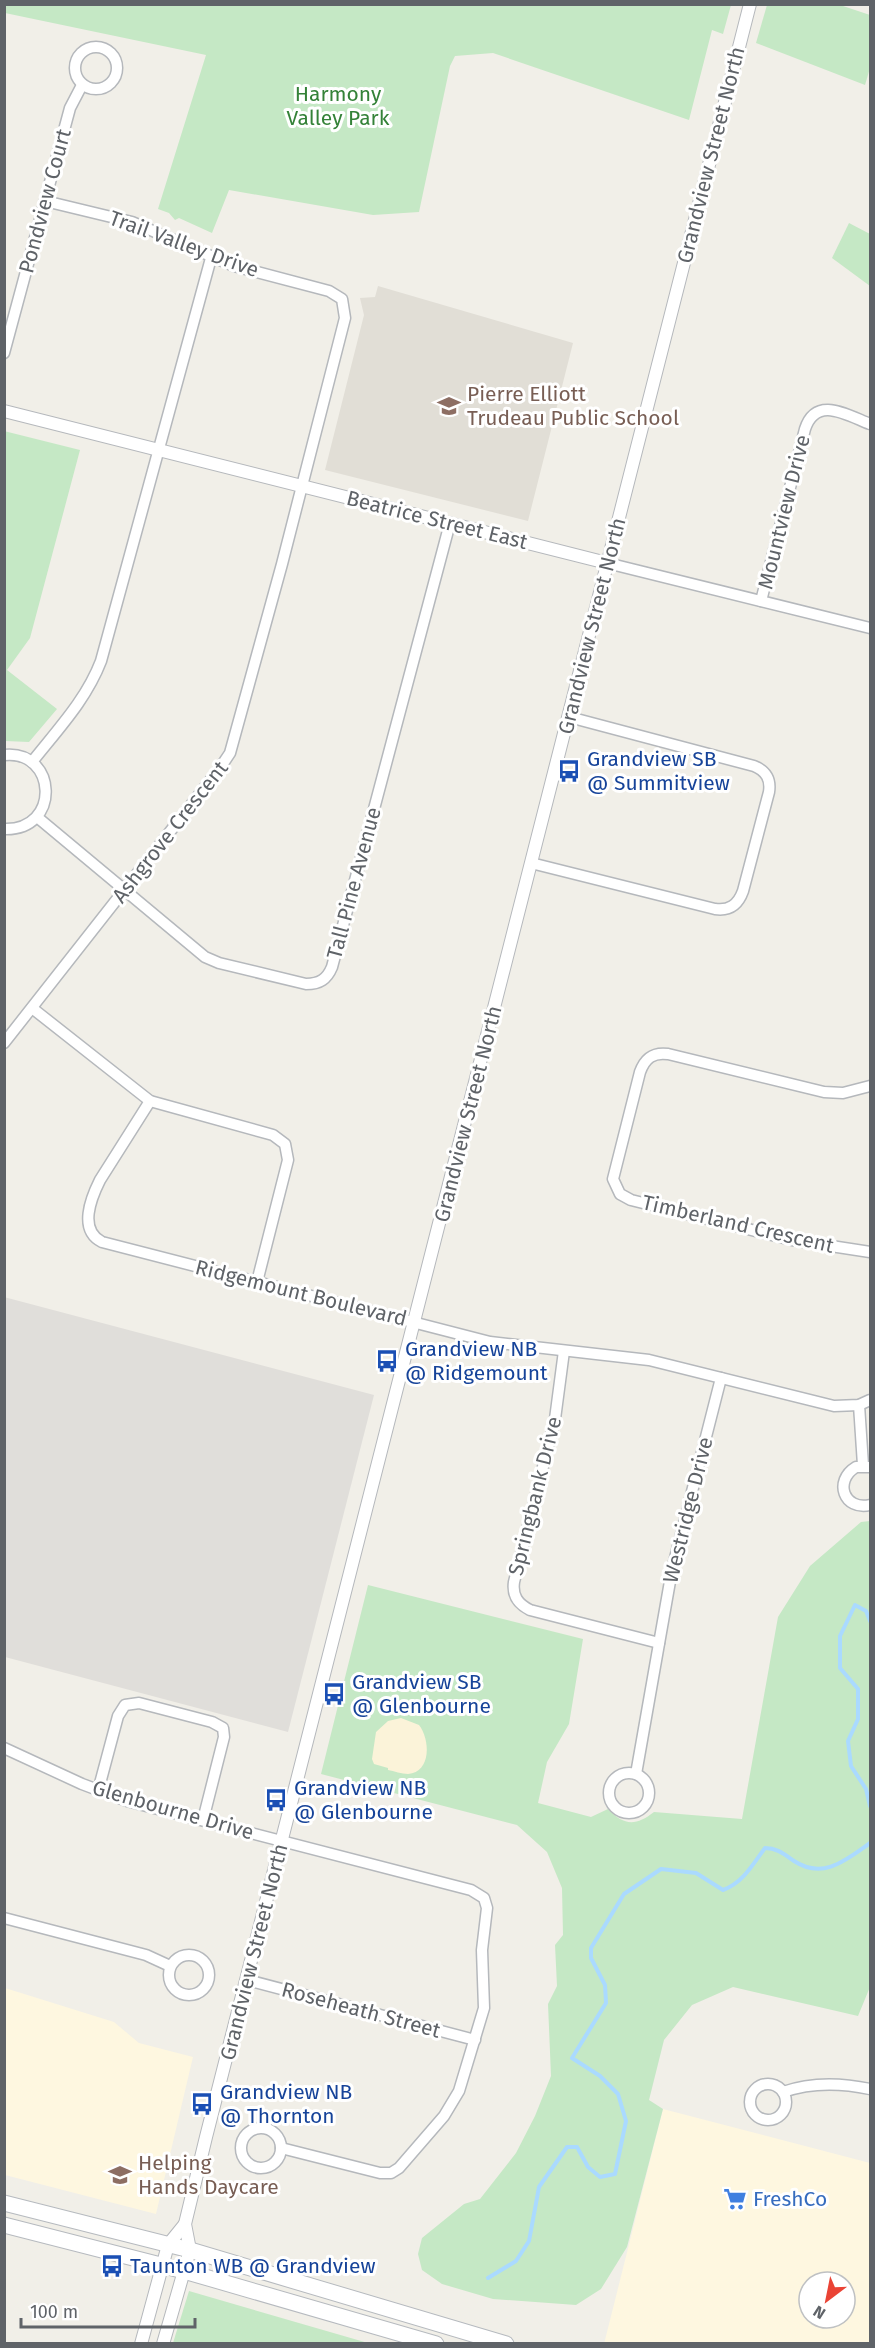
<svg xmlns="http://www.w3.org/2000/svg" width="875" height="2348" font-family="'Fira Sans',sans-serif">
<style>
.commercial{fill:#fef7e0;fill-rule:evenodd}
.industrial{fill:#e0deda}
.education{fill:#e1ded6}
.green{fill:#c5e8c5}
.sand{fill:#fbf3d9}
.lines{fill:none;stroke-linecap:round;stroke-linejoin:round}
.stream{stroke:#aadaff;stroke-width:4}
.minor-casing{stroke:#b5b8bc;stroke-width:13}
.tertiary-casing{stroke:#b5b8bc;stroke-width:14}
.secondary-casing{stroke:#b6babf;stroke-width:17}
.minor{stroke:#fff;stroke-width:10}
.tertiary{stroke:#fff;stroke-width:12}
.secondary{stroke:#fff;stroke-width:15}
.labels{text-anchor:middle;stroke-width:6;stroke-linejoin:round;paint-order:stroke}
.park-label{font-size:21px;fill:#348238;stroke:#fff}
.street-label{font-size:21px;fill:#5f6368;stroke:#fff}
.education-label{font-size:21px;fill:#785e54;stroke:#fff;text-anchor:start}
.transit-label{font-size:21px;fill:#164399;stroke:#fff;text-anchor:start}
.shop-label{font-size:21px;fill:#366cbe;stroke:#fff;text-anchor:start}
</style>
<rect width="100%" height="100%" fill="#f1efe8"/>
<g class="commercial">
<polygon points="5,1988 114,2022 139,2043 193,2057 156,2214 5,2175"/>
<path d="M663 2109 870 2163V2343L604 2344ZM809 2282H845V2318H809Z"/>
</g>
<polygon class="industrial" points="4,1297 374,1395 288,1732 5,1657"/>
<polygon class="education" points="378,286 573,343 528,521 325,470 364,315 360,298 375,297"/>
<g class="green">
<polygon points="5,4 731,4 731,5 723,34 712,30 689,120 493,53 455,56 450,66 419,212 373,215 229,190 212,233 179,218 175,220 169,213 158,209 206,55 5,13"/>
<polygon points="767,5 840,5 870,15 870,68 865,85 756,43"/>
<polygon points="849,223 870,234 870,286 832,258"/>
<polygon points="4,431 80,450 30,638 7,670 57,709 29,742 5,741"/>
<path d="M870 1521V1987L858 2016 733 1987 692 2005 664 2040 649 2100 663 2109 627 2247 601 2289 576 2305 493 2299 442 2284 422 2270 418 2254 422 2238 464 2204 480 2199 516 2153 535 2116 551 2076 548 2004 557 1986 555 1945 563 1935 562 1888 547 1852 517 1825 321 1774 368 1585 583 1639 569 1724 547 1762 538 1803 591 1817 608 1809C624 1826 636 1826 654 1812L742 1819 778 1617 810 1566 861 1522Z"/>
<polygon points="189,2291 368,2343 173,2343"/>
</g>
<path class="sand" d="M401 1718 419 1725C430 1739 432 1772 408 1774 402 1774 394 1771 388 1770V1768L374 1764 372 1759 376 1732 388 1721Z"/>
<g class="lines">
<g class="stream">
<polyline points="870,1621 866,1611 855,1605 840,1636 840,1668 858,1689 858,1719 848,1741 851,1766 866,1789 870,1806"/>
<path d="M488 2278 516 2261 529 2241 539 2187 567 2147H577L588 2167 600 2177 615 2174 626 2121 618 2094 600 2076 572 2058 606 2003 605 1985 591 1958V1948L624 1894 661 1869 696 1873 723 1890C743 1883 753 1864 765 1848 777 1848 784 1854 794 1861 823 1880 846 1860 870 1843"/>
</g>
<g class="minor-casing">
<g id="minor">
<circle cx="96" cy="68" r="21"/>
<polyline points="4,353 70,108 82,85"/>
<polyline points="607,563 870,628"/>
<path d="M761 601 805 429C816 395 847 415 870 424"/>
<path d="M4 755C57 749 62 831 4 829"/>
<path d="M32 762C58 729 86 700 101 661L211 258"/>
<path d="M37 817 205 957 219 963 306 984C320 984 327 979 332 967L450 523"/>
<path d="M531 863 715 909C729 911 738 905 743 891L769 792C771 779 766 771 754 766L569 717"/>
<polyline points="32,1008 150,1101 273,1135 285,1144 288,1160 257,1282"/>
<polyline points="4,1043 220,768 230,753 282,564 345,318 342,299 329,291 234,266 132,222 45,201"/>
<path d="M870 1086 843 1093 824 1092 668 1054C653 1052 645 1058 640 1072L613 1179 620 1194 631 1200 792 1240 870 1252"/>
<path d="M150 1101 100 1180C91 1198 78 1230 102 1242L490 1342 649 1360 834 1406 859 1405 870 1400"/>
<path d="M564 1351 555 1419 514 1582C512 1596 518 1604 530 1610L659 1643"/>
<polyline points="859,1405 863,1465"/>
<path d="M870 1467H856C833 1481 844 1511 870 1505"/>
<polyline points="4,1748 82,1784 127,1801 471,1890 484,1898 487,1908 482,1950 484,2008 459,2091 444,2116 399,2168 391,2173 380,2173 281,2148"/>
<circle cx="629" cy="1793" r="20"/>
<polyline points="636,1774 672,1570 721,1378"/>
<polyline points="98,1791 118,1716 125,1705 139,1703 212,1722 223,1728 224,1737 203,1820"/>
<polyline points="4,1918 146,1955 170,1966"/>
<circle cx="189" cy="1975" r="20"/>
<polyline points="247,1980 475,2040"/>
<circle cx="768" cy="2102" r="18"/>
<path d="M783 2092C811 2082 842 2083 870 2089"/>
<circle cx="261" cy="2148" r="20"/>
</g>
</g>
<g class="tertiary-casing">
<g id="tertiary">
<polyline points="4,411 607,563"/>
<polyline points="141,2344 168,2245 185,2224"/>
<polyline points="163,2344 190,2250 185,2224 206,2137 750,4"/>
</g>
</g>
<g class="secondary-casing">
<g id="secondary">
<polyline points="4,2203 190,2250 506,2344"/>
<polyline points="4,2225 184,2271 436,2344"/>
</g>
</g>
<use href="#minor" class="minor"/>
<use href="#tertiary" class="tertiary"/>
<use href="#secondary" class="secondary"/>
</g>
<defs>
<g id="school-bare" transform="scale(1.8)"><path d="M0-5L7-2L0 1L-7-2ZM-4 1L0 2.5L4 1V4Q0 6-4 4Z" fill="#8d6e63" stroke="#fff" stroke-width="2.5" paint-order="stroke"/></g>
<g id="bus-bare" transform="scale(1.8)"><path d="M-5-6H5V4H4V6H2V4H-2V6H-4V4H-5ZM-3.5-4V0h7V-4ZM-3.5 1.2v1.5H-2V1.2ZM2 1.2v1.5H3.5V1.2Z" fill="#1a4fb4" stroke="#fff" stroke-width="2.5" paint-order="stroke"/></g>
<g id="supermarket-bare" transform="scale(1.8)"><path d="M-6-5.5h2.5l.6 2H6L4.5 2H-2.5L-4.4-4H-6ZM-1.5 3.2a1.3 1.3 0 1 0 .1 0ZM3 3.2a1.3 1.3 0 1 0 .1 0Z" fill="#3f7fe0" stroke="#fff" stroke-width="2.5" paint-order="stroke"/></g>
</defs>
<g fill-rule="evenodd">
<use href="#school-bare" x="449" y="406"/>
<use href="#bus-bare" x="569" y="771"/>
<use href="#bus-bare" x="387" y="1361"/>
<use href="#bus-bare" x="334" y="1694"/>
<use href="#bus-bare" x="276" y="1800"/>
<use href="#bus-bare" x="202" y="2104"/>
<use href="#school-bare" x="120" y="2175"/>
<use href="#supermarket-bare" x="735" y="2199"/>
<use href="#bus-bare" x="112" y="2266"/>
</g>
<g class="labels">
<g class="park-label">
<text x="338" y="101">Harmony<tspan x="338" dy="24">Valley Park</tspan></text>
</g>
<g class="street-label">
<text transform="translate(711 155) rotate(-76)" y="7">Grandview Street North</text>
<text transform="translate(45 201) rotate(-75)" y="7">Pondview Court</text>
<text transform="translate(184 244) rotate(20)" y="7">Trail Valley Drive</text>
<text transform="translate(784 512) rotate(-76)" y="7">Mountview Drive</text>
<text transform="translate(437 520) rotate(14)" y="7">Beatrice Street East</text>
<text transform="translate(592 626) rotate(-76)" y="7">Grandview Street North</text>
<text transform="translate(170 832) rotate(-52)" y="7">Ashgrove Crescent</text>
<text transform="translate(354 883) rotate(-75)" y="7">Tall Pine Avenue</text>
<text transform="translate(468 1114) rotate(-76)" y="7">Grandview Street North</text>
<text transform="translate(738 1224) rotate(13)" y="7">Timberland Crescent</text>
<text transform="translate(301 1293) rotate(14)" y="7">Ridgemount Boulevard</text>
<text transform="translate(535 1496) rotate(-76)" y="7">Springbank Drive</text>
<text transform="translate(688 1510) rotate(-76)" y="7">Westridge Drive</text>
<text transform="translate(173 1810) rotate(16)" y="7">Glenbourne Drive</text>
<text transform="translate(254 1952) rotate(-76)" y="7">Grandview Street North</text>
<text transform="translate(361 2010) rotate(15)" y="7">Roseheath Street</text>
</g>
<g class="education-label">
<text x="467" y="401">Pierre Elliott<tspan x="467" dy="24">Trudeau Public School</tspan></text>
<text x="138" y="2170">Helping<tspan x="138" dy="24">Hands Daycare</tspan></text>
</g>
<g class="transit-label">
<text x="587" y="766">Grandview SB<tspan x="587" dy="24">@ Summitview</tspan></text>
<text x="405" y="1356">Grandview NB<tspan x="405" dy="24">@ Ridgemount</tspan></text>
<text x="352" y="1689">Grandview SB<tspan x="352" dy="24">@ Glenbourne</tspan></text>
<text x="294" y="1795">Grandview NB<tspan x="294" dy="24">@ Glenbourne</tspan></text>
<text x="220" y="2099">Grandview NB<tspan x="220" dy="24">@ Thornton</tspan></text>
<text x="130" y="2273">Taunton WB @ Grandview</text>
</g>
<g class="shop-label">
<text x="753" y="2206">FreshCo</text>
</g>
</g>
<rect width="875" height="2348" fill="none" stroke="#5f6368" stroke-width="12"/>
<g transform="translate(827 2300) rotate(212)"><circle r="28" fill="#ffffff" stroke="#bfc1c3" stroke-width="1.5"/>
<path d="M0-4.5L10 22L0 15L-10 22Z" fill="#ea4335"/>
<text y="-9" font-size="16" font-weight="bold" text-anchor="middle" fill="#5f6368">N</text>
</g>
<path d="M21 2318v9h174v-9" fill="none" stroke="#5f6368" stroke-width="3"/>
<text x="30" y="2318" font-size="18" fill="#5f6368" stroke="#ffffff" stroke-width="4.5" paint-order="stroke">100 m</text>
</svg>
